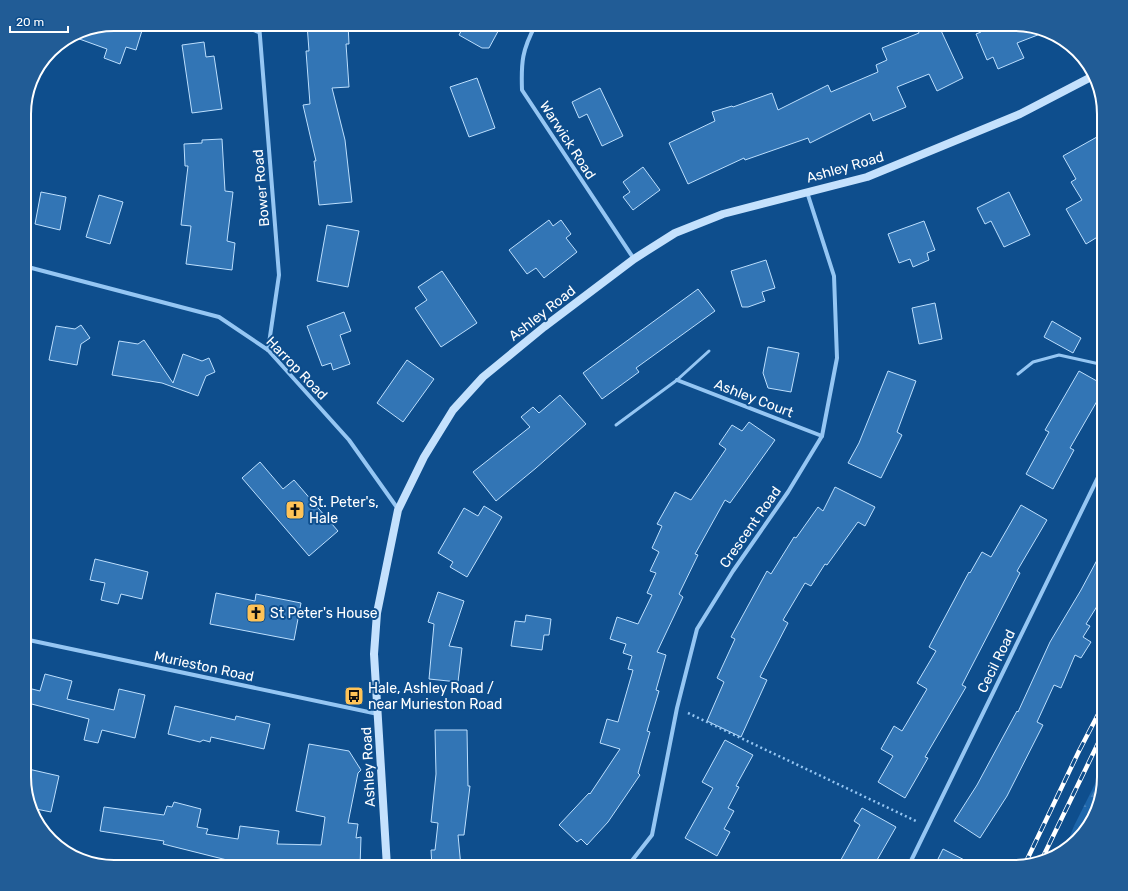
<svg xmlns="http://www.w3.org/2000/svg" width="1128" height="891" font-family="Rubik,sans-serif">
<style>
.forest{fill:url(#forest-firs)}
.park{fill:url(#park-crowns)}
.building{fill:#3275b5;stroke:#bcdffe}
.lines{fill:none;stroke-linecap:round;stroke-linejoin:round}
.path{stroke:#95c6f3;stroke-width:2.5;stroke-dasharray:2 3;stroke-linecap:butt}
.service{stroke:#95c6f3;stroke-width:3}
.minor{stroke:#95c6f3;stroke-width:4}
.secondary{stroke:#c4e1fd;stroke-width:8}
.rail-casing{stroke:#fff;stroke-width:4.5}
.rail{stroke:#0e4e8d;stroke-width:3;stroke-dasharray:9;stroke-linecap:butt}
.labels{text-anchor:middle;stroke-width:4;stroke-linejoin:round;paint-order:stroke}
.street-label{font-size:14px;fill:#fff;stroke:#0e4e8d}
.poi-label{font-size:14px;fill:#fff;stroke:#0e4e8d;text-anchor:start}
.rim{fill:none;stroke:#fff;stroke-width:2}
</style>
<defs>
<pattern id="forest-firs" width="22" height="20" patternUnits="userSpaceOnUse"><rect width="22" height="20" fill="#1d66ab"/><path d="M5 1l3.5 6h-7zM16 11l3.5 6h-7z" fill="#3f7db8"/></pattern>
<pattern id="park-crowns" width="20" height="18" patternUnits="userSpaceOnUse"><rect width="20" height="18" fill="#1d66ab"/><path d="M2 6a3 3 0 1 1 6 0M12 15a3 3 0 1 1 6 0" fill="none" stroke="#3f7db8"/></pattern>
</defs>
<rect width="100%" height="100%" fill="#0e4e8d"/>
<polygon class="forest" points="1104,766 1104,777 1097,811 1084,833 1074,826"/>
<polygon class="park" points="1074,826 1084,833 1065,849"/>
<g class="building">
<polygon points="114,24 144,24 136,50 126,47 120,64 104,58 107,49 71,36 80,31"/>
<polygon points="307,24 348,24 349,44 346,44 349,87 332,88 345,140 352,202 319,205 314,161 316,161 303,105 310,104 306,51 309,51"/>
<polygon points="465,24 502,24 489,48 482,48 459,35"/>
<polygon points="915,24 938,24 963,78 937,91 929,74 897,87 906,107 873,121 870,113 810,143 808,138 745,160 744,158 688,184 669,143 715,121 712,112 732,106 733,107 772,93 778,110 828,85 831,92 878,72 876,65 887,60 882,48 919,33"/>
<polygon points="978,24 1014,24 1048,31 1017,43 1024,58 998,69 993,57 987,60 976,34 981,32"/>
<polygon points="204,42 206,57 214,56 222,109 192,113 182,45"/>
<polygon points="477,78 495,128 469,137 450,87"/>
<polygon points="600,88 623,136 602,146 587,114 579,118 572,102"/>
<polygon points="1104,133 1104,233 1086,244 1066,209 1082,200 1071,182 1076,179 1063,156"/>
<polygon points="222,139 225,191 233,192 227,241 235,243 232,270 186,264 191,226 181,225 188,166 185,166 184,144 202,143 202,140"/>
<polygon points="643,167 660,190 633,210 623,197 630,192 623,182"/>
<polygon points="41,192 66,197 60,230 35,224"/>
<polygon points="1009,192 1030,235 1004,247 991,221 985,224 977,208"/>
<polygon points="99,195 123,202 110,244 86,237"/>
<polygon points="549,220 553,226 561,220 571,234 566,238 577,252 544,278 536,268 527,274 509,250"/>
<polygon points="924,221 935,250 927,253 929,260 913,267 910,259 899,263 888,234"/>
<polygon points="327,225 359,231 348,287 317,281"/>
<polygon points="766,260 775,288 762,292 765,301 748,307 742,307 731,271"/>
<polygon points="442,271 477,323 441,347 415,308 427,300 418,287"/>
<polygon points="698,289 715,311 636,368 639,372 602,399 583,373"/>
<polygon points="935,303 942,339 919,344 912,308"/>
<polygon points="344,312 351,331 340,335 350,364 333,370 331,363 322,366 307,326"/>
<polygon points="1052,321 1081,338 1073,353 1044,337"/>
<polygon points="81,325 90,338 81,344 77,365 49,360 56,326 75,329"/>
<polygon points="144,340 173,383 183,354 202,361 209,358 215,372 206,376 198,396 162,383 112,375 119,341 138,344"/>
<polygon points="768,347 799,353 791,392 768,388 763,373"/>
<polygon points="407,360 434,379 403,422 377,403"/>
<polygon points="888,371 916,381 897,432 902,435 881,478 848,463 859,443"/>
<polygon points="1079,371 1104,385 1104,389 1070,448 1074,450 1053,489 1026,474 1049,432 1045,430"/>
<polygon points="560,395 586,424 536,468 496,501 473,472 530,427 521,417 533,407 539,413"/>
<polygon points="749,422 775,440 730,503 725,500 695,554 698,555 679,594 683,597 657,652 666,655 656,690 659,691 647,731 650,732 638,773 640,775 608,822 587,845 581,839 577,842 559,825 589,793 590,794 620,749 600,743 607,719 618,722 633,670 628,669 632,656 623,653 626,644 610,639 617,617 638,624 652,595 647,593 656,573 650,571 659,552 652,548 662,526 657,524 675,492 691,500 726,449 719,444 732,425 742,431"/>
<polygon points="260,462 283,489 294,480 338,531 309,556 242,478"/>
<polygon points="835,487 875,507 865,526 858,522 827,565 825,564 811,586 805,583 783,620 788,623 760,677 767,680 741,737 707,721 724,682 717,678 735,639 731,637 767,571 771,574 794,537 796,538 818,507 823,511"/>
<polygon points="1021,505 1047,520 1017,571 1020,573 962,685 966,687 925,757 928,758 905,798 878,782 893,756 881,749 894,726 902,731 927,689 917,683 936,651 929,647 969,572 970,573 982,552 991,557"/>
<polygon points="484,506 502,517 467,577 450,567 453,562 438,553 464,508 478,516"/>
<polygon points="1104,547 1104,595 1086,624 1090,626 1083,637 1091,642 1081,658 1075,655 1061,688 1054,685 1037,722 1043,725 1007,796 980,838 954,821 977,785 1017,711 1018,712 1050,642 1081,590"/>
<polygon points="95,559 148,572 142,599 121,594 118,604 101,600 105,583 90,580"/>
<polygon points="438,592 464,601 449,646 462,648 458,682 429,679 434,624 428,622"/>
<polygon points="216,593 255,601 256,594 301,603 294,640 210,624"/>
<polygon points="526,615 551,619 549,635 544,635 542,650 511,646 515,621 525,622"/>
<polygon points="45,674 72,681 67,699 114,710 119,689 145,695 135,738 102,730 98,743 84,740 89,719 24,702 24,687 40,691"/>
<polygon points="175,706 235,720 236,716 270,724 264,749 211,737 210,742 203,740 200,742 168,734"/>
<polygon points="435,730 467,730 468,786 470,786 464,835 458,835 461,867 432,867 431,850 435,850 438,823 431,822 436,774"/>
<polygon points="725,740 753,755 736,786 739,787 728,808 734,811 724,829 730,832 717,856 685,838 713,788 702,782"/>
<polygon points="309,744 349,751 361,770 358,773 348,823 358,824 356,838 361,837 360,867 252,867 227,864 227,860 163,844 164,841 100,831 104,807 164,815 167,806 172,807 174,802 201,809 197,827 208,829 206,834 238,839 240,826 279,831 277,844 321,845 325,817 296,811"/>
<polygon points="24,768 59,776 51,812 31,808 24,783"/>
<polygon points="862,808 896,827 873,867 837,867 860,825 854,821"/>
<polygon points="943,849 978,867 934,867"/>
</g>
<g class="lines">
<polyline class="path" points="688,713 918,822"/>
<g class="service">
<polyline points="1018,374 1033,362 1059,355 1104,365"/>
<polyline points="616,425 677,380 709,351"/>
</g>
<g class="minor">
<polyline points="236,24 259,32"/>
<polyline points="259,24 279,275 268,350"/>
<path d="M536 24C522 50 521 62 522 90L634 259"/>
<polyline points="24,266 219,317 268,350 349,440 398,509"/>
<polyline points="677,380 822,436"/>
<polyline points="24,639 378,714"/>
<polyline points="81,860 115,867"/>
<polyline points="627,867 652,835 677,708 697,629 733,571 788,492 822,436 837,358 834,276 807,192"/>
<polyline points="908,867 1104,465"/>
</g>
<polyline class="secondary" points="387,867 374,654 377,613 398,510 424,457 453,410 483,377 544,327 634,259 675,233 723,214 867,177 1020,114 1095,75"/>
<g class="rail-casing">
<g id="rail">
<polyline points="1041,861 1104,731"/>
<polyline points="1025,864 1079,751 1104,703"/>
</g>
</g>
<use href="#rail" class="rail"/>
</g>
<defs>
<g id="church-square" transform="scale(1)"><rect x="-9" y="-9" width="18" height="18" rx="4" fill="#ffc357" stroke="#0e4e8d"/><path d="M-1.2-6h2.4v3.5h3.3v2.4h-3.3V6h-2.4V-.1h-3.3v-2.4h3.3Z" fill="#111"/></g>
<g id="bus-square" transform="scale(1)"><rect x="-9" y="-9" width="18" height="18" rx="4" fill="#ffc357" stroke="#0e4e8d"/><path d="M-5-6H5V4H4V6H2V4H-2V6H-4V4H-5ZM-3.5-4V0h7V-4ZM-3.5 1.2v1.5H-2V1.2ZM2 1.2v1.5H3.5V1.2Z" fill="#111"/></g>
</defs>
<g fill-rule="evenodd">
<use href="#church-square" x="295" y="510"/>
<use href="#church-square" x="256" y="613"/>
<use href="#bus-square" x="354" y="696"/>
</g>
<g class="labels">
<g class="street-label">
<text transform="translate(568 140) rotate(57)" y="5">Warwick Road</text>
<text transform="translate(845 167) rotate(-16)" y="5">Ashley Road</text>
<text transform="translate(261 188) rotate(-95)" y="5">Bower Road</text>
<text transform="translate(542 313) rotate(-38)" y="5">Ashley Road</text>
<text transform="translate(297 368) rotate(46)" y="5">Harrop Road</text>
<text transform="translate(754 398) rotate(21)" y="5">Ashley Court</text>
<text transform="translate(750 527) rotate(-55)" y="5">Crescent Road</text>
<text transform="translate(996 661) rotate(-64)" y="5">Cecil Road</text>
<text transform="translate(204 666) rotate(12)" y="5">Murieston Road</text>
<text transform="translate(368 767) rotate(-93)" y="5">Ashley Road</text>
</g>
<g class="poi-label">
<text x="309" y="507">St. Peter's,<tspan x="309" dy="16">Hale</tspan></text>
<text x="270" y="618">St Peter's House</text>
<text x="368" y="693">Hale, Ashley Road /<tspan x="368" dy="16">near Murieston Road</tspan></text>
</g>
</g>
<path d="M0 0H1128V891H0ZM114 31H1014A83 83 0 0 1 1097 114V777A83 83 0 0 1 1014 860H114A83 83 0 0 1 31 777V114A83 83 0 0 1 114 31Z" fill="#215c96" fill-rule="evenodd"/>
<path class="rim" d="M114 31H1014A83 83 0 0 1 1097 114V777A83 83 0 0 1 1014 860H114A83 83 0 0 1 31 777V114A83 83 0 0 1 114 31Z"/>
<path d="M10 26v6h58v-6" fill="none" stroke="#ffffff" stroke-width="2"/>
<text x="16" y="26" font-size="12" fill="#ffffff" stroke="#0e4e8d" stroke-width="3" paint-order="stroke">20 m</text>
</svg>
